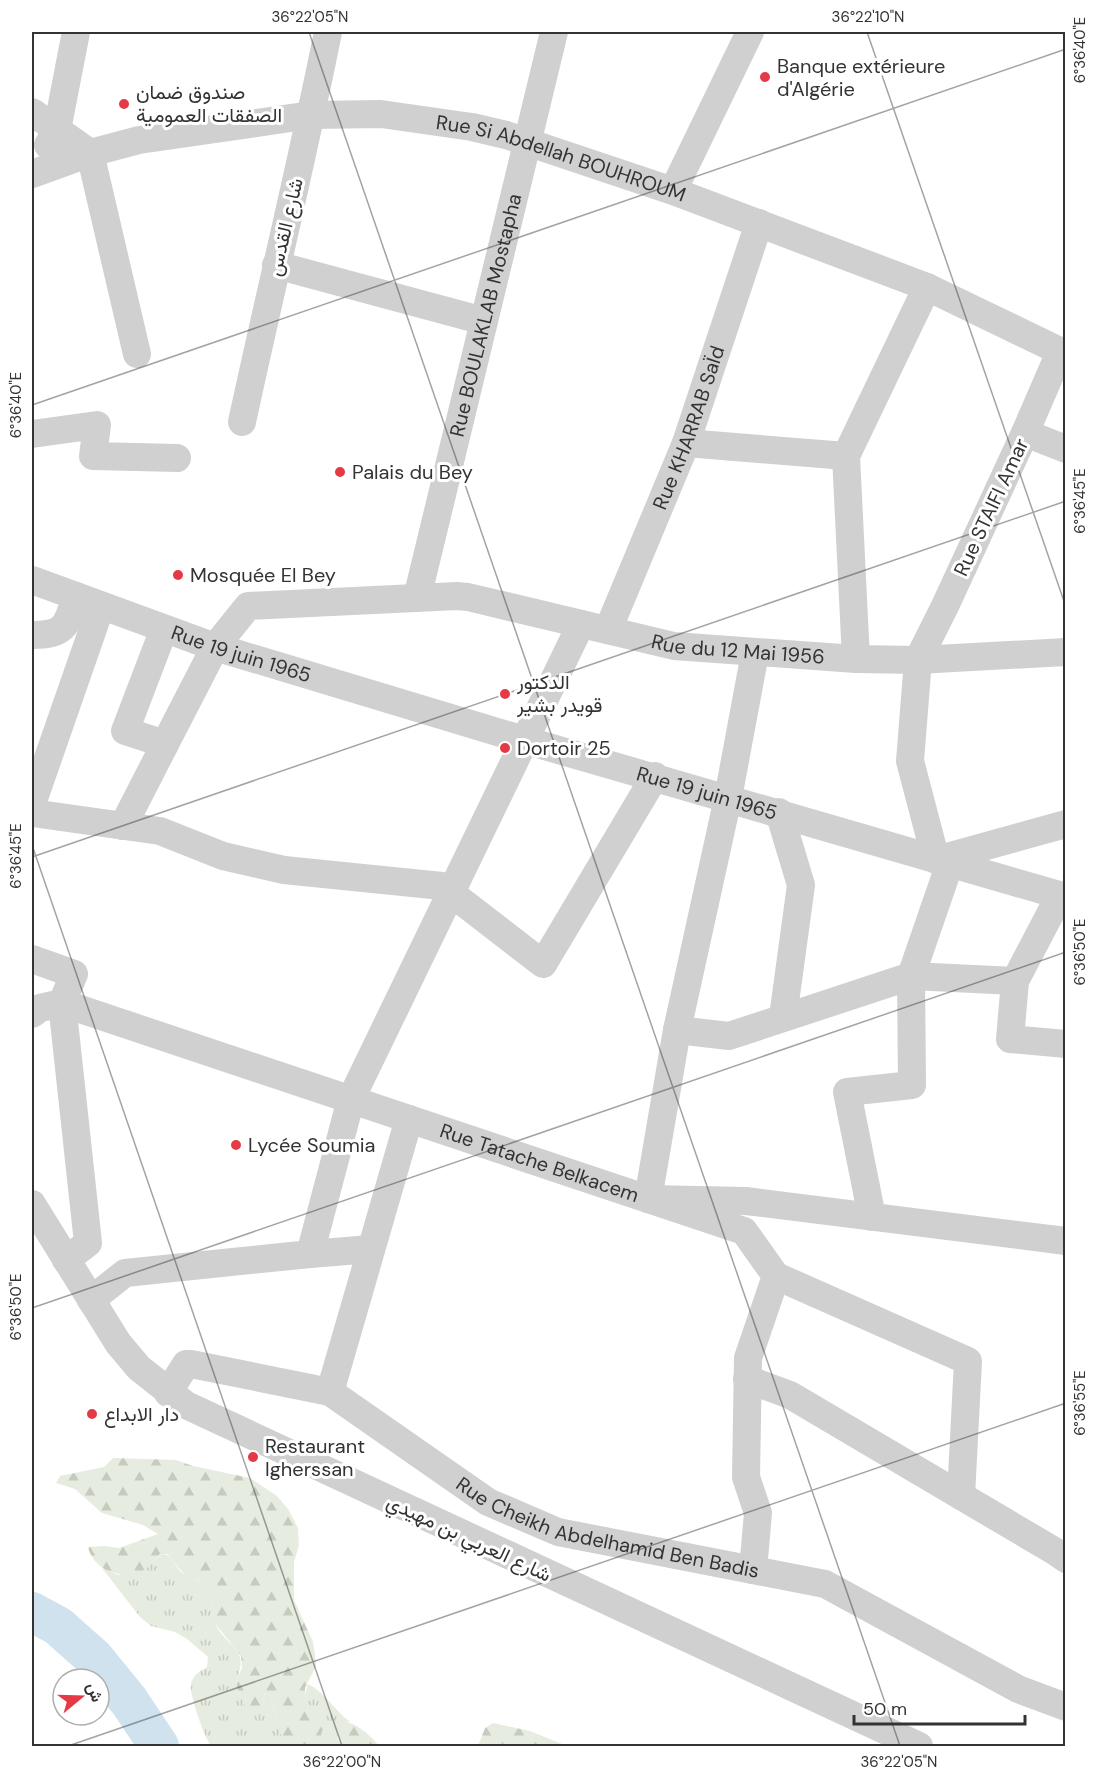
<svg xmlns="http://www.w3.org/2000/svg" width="1097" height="1778" font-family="'DM Sans',Vazirmatn,sans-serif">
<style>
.grass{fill:url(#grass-tufts)}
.forest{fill:url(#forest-firs)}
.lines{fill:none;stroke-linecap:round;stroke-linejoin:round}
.river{stroke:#cfe2ee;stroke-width:40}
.minor{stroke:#d0d0d0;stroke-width:28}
.ticks{fill:none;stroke:#333;stroke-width:1.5;stroke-opacity:0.45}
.poi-dot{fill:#e63946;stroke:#fff;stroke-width:2}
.labels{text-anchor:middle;stroke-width:6;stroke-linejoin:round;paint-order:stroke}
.poi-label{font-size:20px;fill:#333;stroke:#fff;text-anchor:start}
.street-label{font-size:20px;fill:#333;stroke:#fff}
.neatline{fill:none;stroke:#333;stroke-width:2}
.ticks-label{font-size:15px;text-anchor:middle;fill:#333}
</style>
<defs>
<pattern id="grass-tufts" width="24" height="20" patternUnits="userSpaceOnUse" patternTransform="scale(1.5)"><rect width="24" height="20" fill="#e6ecdf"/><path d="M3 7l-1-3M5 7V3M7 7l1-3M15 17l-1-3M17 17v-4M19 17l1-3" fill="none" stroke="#c6cbc0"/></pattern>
<pattern id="forest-firs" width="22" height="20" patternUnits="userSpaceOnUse" patternTransform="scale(1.5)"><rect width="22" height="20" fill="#e6ecdf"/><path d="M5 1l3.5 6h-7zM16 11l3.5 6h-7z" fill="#c6cbc0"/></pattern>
</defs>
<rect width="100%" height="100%" fill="#fff"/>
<g class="grass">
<path d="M161 1554C174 1555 174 1567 184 1574 188 1576 193 1577 197 1580 202 1583 211 1596 213 1602 215 1610 212 1618 216 1625 229 1650 250 1647 236 1681L262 1708 265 1693 270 1695C277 1713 275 1735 292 1746H211C204 1736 189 1694 191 1684 193 1675 199 1672 207 1667L208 1657 187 1639 175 1632 151 1626 140 1617 102 1568 118 1575 152 1563Z"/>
<path d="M308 1684C325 1692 335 1711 350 1722H345L337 1738 342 1746H309L319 1742 305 1694Z"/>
</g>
<g class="forest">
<path d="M113 1458 176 1460 193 1466 250 1478 277 1496 288 1509 298 1528 299 1545 294 1562V1600L313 1642 315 1655 316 1666 305 1688V1694L308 1703 325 1722 319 1742C275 1764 280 1721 270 1695L265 1693 262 1708 258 1713 249 1710 244 1704 237 1687 236 1681 242 1668 241 1656 214 1622 213 1601 198 1580 185 1575 167 1554H160C156 1558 152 1565 147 1568 125 1582 94 1572 88 1547L104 1546 119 1548 158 1534 143 1525 102 1513 75 1489 56 1483 60 1476 104 1467Z"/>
<path d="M345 1722C357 1723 372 1737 379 1746H342C336 1736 337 1730 345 1722Z"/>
<polygon points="493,1723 530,1731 567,1746 478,1746 485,1728"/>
</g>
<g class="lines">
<polyline class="river" points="32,1612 58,1626 94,1658 129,1701 159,1746"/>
<g class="minor">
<polyline points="32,112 90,153 137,354"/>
<polyline points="48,145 57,130 76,32"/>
<path id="s1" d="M32 174 90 153 139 140 311 115 381 114 472 127 506 135 673 191 927 287 1066 354"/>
<polyline points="673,191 750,32"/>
<polyline points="276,265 484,321"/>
<polyline points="1060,352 1025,433 945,606 918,660 910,761 936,860 1066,824"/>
<path d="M242 422C270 292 302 162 328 32"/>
<polyline points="1025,433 1066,449"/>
<polyline points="32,434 97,425 93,456 177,458"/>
<polyline points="686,443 846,456"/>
<path id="s2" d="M32 580 215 647 524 740 1066 897"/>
<path id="s3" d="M417 598 554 32"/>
<path id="s4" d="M608 630 686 443 759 223"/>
<path d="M32 635C65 635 67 626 76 596"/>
<polyline points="856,659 846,456 927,287"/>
<path id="s5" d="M165 744 215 647 248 606 457 596 468 597 674 646 856 659 918 660 1066 652"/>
<polyline points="32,804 101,606"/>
<polyline points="779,812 801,885 783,1017"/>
<polyline points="32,813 160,831 223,856 284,870 442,886 543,964 655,776"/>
<polyline points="123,826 165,744 125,731 164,629"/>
<polyline points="1060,895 1015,981 1010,1039 1066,1044"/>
<polyline points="32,959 74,974 62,1003 88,1243 66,1260"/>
<path id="s6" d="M32 1014 40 1008 62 1003 648 1199 746 1201 1066 1241"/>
<polyline points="677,1030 729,1036 911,976 1015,981"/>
<polyline points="32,1204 118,1343 139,1368 186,1405 919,1746"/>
<polyline points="872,1217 847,1092 912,1085 911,976 950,863"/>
<polyline points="310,1254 371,1249"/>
<polyline points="776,1276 968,1361 961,1496"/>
<polyline points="91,1300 125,1273 310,1254 351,1099 581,624"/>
<polyline points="747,1379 790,1395 1056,1552 1066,1559"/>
<polyline points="330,1392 409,1119"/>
<path id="s7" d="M168 1393 186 1364H191L330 1392 488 1502 558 1532 825 1584 1018 1689 1066 1707"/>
<polyline points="753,1570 758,1513 746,1477 748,1358 776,1276 744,1231 648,1199 677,1030 728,798 755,653"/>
</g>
</g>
<path class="ticks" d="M309 32 900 1746M867 32 1066 607M32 405 1066 49M32 845 342 1746M32 857 1066 501M32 1308 1066 952M68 1746 1066 1403"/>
<g class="poi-dot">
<circle cx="765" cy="77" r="6"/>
<circle cx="124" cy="104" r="6"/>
<circle cx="340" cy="472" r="6"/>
<circle cx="178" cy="575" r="6"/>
<circle cx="505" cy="694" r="6"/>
<circle cx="505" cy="748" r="6"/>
<circle cx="236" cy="1145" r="6"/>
<circle cx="92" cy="1414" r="6"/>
<circle cx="253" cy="1457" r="6"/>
</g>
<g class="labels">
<g class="poi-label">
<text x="777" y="73">Banque extérieure<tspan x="777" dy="23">d'Algérie</tspan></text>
<text x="136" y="99">صندوق ضمان<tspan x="136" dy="23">الصفقات العمومية</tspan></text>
<text x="352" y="479">Palais du Bey</text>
<text x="190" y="582">Mosquée El Bey</text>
<text x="517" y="689">الدكتور<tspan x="517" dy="23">قويدر بشير</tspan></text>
<text x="517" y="755">Dortoir 25</text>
<text x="248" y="1152">Lycée Soumia</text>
<text x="104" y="1421">دار الابداع</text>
<text x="265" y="1453">Restaurant<tspan x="265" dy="23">Igherssan</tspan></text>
</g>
<g class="street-label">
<text dy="7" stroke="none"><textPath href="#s1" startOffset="542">Rue Si Abdellah BOUHROUM</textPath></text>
<text transform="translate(285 227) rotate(-77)" y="7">شارع القدس</text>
<text dy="7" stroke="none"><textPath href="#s3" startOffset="291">Rue BOULAKLAB Mostapha</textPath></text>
<text dy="7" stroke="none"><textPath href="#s4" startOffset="218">Rue KHARRAB SaÏd</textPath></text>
<text transform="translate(991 507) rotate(-65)" y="7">Rue STAIFI Amar</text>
<text dy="7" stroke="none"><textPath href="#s5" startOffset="658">Rue du 12 Mai 1956</textPath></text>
<text dy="7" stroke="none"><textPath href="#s2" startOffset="222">Rue 19 juin 1965</textPath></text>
<text dy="7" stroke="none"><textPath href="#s2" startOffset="708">Rue 19 juin 1965</textPath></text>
<text dy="7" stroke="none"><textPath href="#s6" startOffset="536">Rue Tatache Belkacem</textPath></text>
<text dy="7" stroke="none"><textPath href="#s7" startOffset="496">Rue Cheikh Abdelhamid Ben Badis</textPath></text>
<text transform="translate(469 1538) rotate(25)" y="7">شارع العربي بن مهيدي</text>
</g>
</g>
<rect width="1097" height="1778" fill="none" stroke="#ffffff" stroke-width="66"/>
<g transform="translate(81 1697) rotate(71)"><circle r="28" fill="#ffffff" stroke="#adadad" stroke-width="1.5"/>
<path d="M0-4.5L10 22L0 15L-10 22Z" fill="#e63946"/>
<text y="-9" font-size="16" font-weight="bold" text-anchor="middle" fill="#333333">ش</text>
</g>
<path d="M854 1715v9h171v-9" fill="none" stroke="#333333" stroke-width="3"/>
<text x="863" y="1715" font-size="18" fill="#333333" stroke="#ffffff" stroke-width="4.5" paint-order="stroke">50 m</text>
<rect x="33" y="33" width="1031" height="1712" class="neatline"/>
<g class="ticks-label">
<text x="310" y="22">36°22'05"N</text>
<text x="868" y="22">36°22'10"N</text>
<text transform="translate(1080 50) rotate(-90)" y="5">6°36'40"E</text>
<text transform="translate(16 405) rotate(-90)" y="5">6°36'40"E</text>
<text transform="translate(1080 501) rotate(-90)" y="5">6°36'45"E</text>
<text transform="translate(16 856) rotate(-90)" y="5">6°36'45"E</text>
<text transform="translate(1080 952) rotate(-90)" y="5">6°36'50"E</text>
<text transform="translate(16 1307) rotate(-90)" y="5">6°36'50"E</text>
<text transform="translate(1080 1403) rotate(-90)" y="5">6°36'55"E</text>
<text x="342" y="1767">36°22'00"N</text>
<text x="899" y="1767">36°22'05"N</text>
</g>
</svg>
